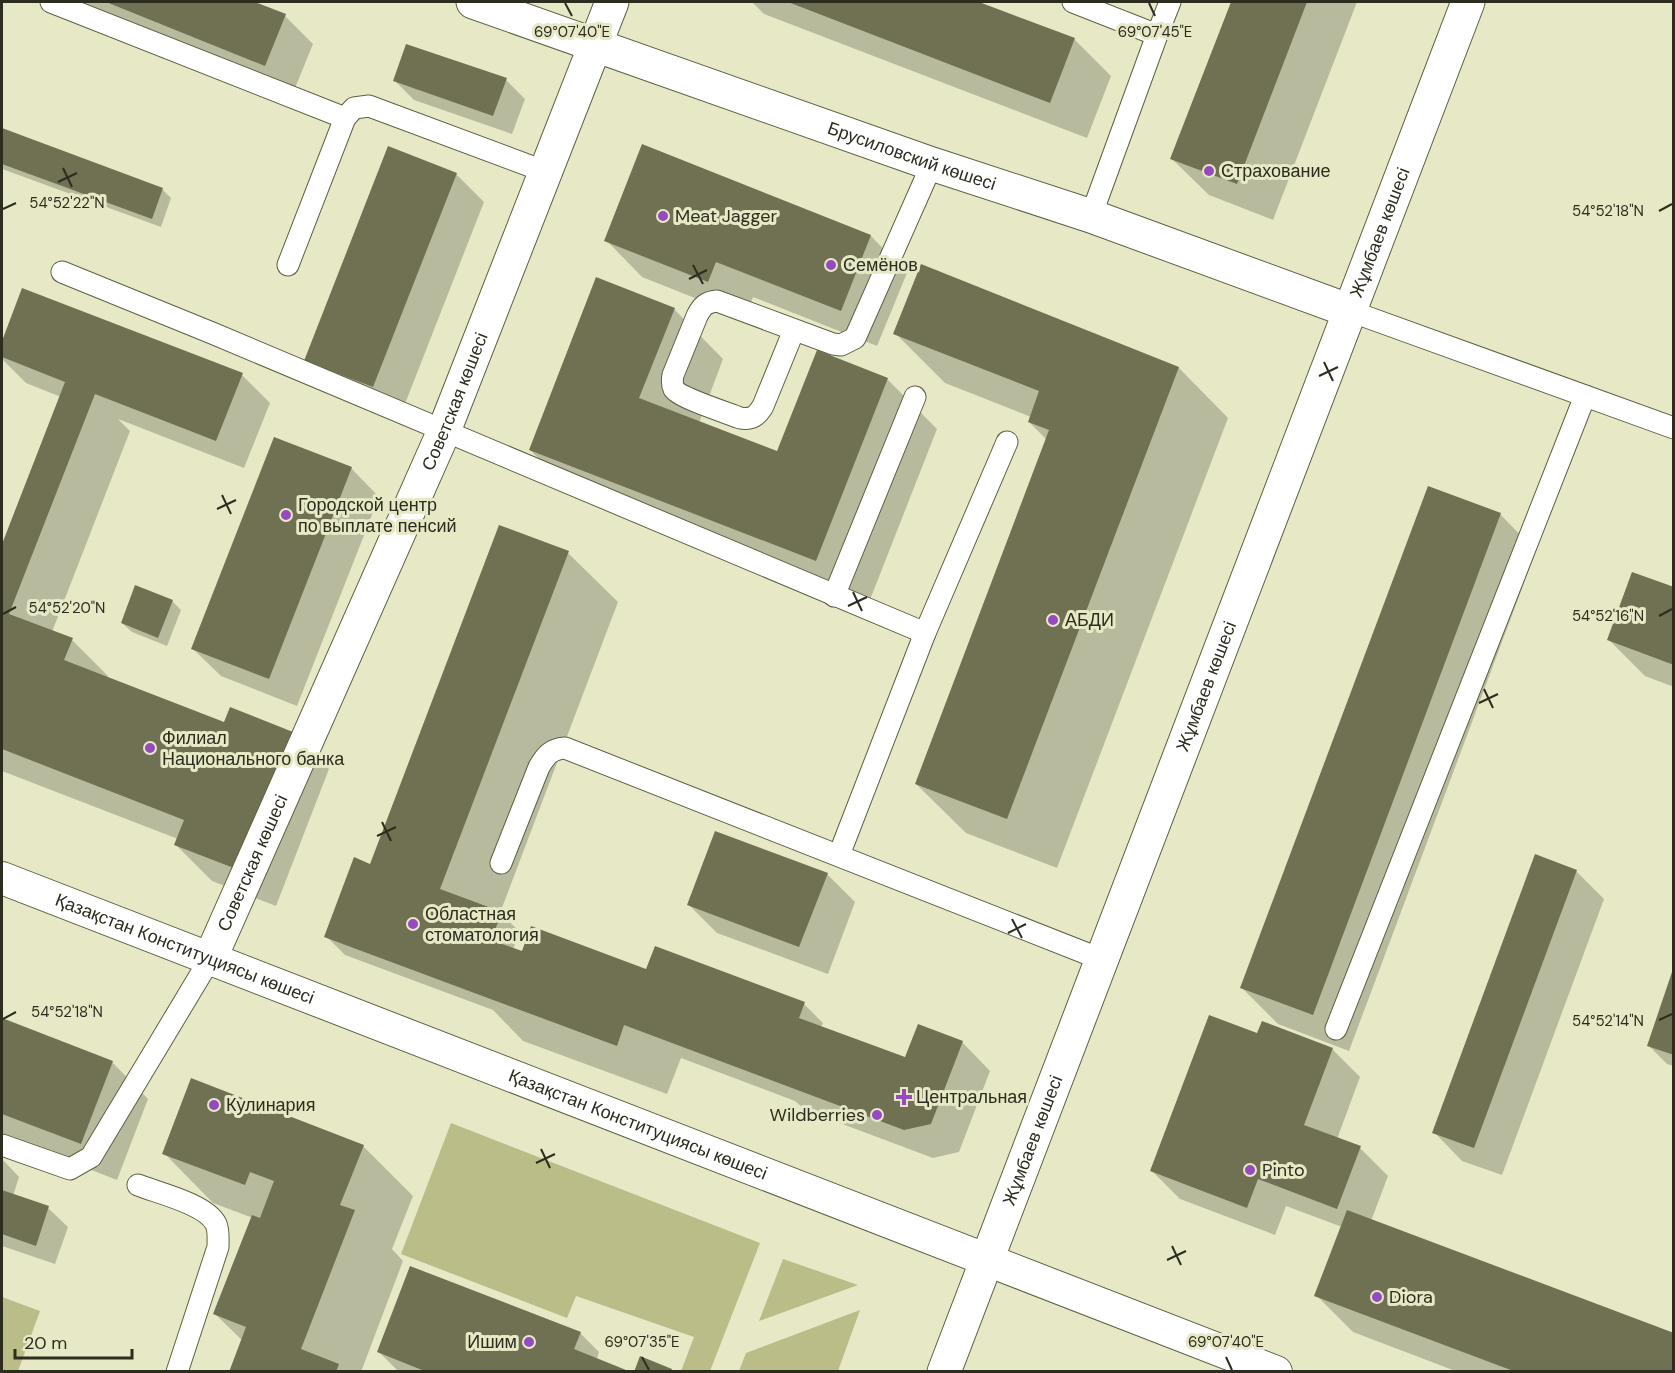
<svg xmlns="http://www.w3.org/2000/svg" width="1675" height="1373" font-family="'DM Sans',sans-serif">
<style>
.green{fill:#babd87}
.shadow{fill:#0003}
.building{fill:#707152}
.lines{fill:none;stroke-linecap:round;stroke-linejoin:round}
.service-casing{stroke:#5e6041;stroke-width:23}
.pedestrian-casing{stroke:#5e6041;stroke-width:34}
.minor-casing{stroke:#5e6041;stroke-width:35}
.secondary-casing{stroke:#5e6041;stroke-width:35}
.service{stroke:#fff;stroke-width:21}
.pedestrian{stroke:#fff;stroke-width:32}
.minor{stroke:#fff;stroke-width:33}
.secondary{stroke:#fff;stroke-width:33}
.ticks{fill:none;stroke:#2c2d1f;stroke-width:2}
.poi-dot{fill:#954bbd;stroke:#e7e9c6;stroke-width:2}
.labels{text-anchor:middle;stroke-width:6;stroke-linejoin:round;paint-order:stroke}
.street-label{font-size:18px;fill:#2c2d1f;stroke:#e7e9c6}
.poi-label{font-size:18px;fill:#2c2d1f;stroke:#e7e9c6;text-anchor:start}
.ticks-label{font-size:15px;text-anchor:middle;fill:#2c2d1f;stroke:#e7e9c6;stroke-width:6;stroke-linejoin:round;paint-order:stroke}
</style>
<rect width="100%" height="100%" fill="#e7e9c6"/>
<g class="green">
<polygon points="451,1123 760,1243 710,1371 681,1371 694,1337 576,1296 567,1318 401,1254"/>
<polygon points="783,1259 858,1285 759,1321"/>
<polygon points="2,1297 40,1311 18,1371 2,1371"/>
<polygon points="860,1310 838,1371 739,1371 746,1353"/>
</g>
<g class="shadow">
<polygon points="67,2 251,2 285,16 313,44 293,93"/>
<polygon points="752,2 975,2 1074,39 1111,76 1087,138 764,14"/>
<polygon points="1233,2 1357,2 1273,220 1209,195 1172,159"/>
<polygon points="506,80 525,99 512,134 414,100 395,81"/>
<polygon points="2,130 162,189 171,198 161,227 2,169"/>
<polygon points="643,146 871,236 907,273 877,346 753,297 745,318 642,277 606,240"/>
<polygon points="456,174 484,202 401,414 306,360"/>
<polygon points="23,290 242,375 270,403 244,468 118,419 130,431 52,632 72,640 108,676 107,678 224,724 293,733 329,769 276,906 212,881 176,845 178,839 2,771 2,548 61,397 26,383 2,359 2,345"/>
<polygon points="674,309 723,359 699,423 778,453 887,379 937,429 866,610 580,499 530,450"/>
<polygon points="895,333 1179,368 1228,418 1057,868 966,833 916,784 1047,440 1029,422 1031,417 945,383"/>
<polygon points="351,468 379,497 297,706 221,676 192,648"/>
<polygon points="1500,514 1536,551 1349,1051 1278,1024 1242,988"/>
<polygon points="568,553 618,602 500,913 520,932 513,949 523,953 647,971 804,1004 823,1023 821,1027 906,1059 962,1042 990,1071 959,1152 933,1158 805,1110 795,1101 681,1058 667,1094 523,1041 493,1010 345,955 326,936"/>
<polygon points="1674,589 1674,687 1645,676 1609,640"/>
<polygon points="172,601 181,610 167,646 132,632 122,623"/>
<polygon points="1576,871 1604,899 1502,1175 1462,1161 1434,1132"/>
<polygon points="827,874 855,902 828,974 717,933 688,904"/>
<polygon points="1674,973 1674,1066 1667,1064 1648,1045"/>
<polygon points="2,1019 112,1062 148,1099 117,1180 2,1135"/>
<polygon points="1258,1035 1332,1049 1360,1077 1337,1139 1360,1148 1388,1176 1371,1221 1674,1372 1458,1372 1353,1332 1316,1295 1342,1227 1286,1206 1275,1235 1180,1199 1152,1171"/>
<polygon points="363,1146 413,1196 392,1249 403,1261 361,1372 231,1372 243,1341 215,1314 253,1218 213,1203 164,1153"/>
<polygon points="2,1159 19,1177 13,1196 48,1208 68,1227 55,1264 2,1246"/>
<polygon points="580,1333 599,1352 597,1359 628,1372 399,1372 379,1352"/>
</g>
<g class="building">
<polygon points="106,2 255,2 286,14 265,66"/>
<polygon points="788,2 979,2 1075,38 1050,103"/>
<polygon points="1231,2 1307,2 1237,184 1170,159"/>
<polygon points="406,44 507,78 493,116 393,81"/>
<polygon points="2,128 163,188 152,219 2,164"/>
<polygon points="642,144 871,235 841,311 716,262 708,282 604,241"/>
<polygon points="388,146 457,173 373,387 304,361"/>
<polygon points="921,264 1179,367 1007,819 915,784 1049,430 1028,422 1039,391 893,334"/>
<polygon points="596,277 675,308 639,398 777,451 817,350 888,378 816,561 529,450"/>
<polygon points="22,288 243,373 216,441 95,394 9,614 73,638 64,660 224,722 230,707 293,732 239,870 174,845 184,820 2,749 2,544 65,382 2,357 2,341"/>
<polygon points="274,437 352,467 269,679 191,649"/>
<polygon points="1428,486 1501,513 1313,1015 1240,988"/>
<polygon points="499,525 569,551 440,889 502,912 491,940 522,951 531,926 646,969 655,946 805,1002 799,1018 905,1057 918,1024 963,1041 931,1124 904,1130 624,1025 617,1046 324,937 354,857 370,864"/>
<polygon points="1632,572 1674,587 1674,665 1607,640"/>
<polygon points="135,585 173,600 158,638 121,623"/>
<polygon points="715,831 828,873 799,947 687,905"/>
<polygon points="1535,854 1577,870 1474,1148 1432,1133"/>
<polygon points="1673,969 1674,969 1674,1055 1647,1046"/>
<polygon points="1209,1015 1257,1033 1262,1021 1333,1048 1304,1125 1361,1146 1337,1209 1258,1179 1247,1208 1150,1171"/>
<polygon points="2,1018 113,1061 81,1144 2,1114"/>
<polygon points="191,1078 364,1145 340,1205 355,1210 301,1349 339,1364 336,1372 229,1372 246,1327 213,1314 252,1215 260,1218 274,1181 250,1172 245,1185 162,1154"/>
<polygon points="2,1190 49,1206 36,1246 2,1234"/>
<polygon points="1347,1210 1674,1333 1674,1372 1516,1372 1314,1296"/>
<polygon points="410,1266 581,1332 574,1349 631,1372 427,1372 377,1352"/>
<polygon points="640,1356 672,1369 671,1372 634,1372"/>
</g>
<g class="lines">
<g class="service-casing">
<g id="service">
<polyline points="51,2 345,118 354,108 369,106 546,172"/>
<polyline points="1073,2 1157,35 1091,216"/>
<polyline points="1157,35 1170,2"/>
<polyline points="288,265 345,118"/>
<polyline points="62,272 212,333 925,633"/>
<polyline points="1350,311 1674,428"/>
<path d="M794 330 763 406C757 416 752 420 740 418 728 413 680 398 674 389 672 385 672 380 673 375L697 316C702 306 706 302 717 301L833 344 841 345 855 338 932 164"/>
<polyline points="834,596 915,397"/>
<polyline points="839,855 925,633 1007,442"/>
<path d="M501 863 539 767C546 755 551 749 565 748L1103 960"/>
<polyline points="1336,1029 1585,396"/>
<polyline points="2,1145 70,1169 91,1157 210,959"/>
<path d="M138 1185C158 1193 206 1204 216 1224 219 1231 218 1239 218 1247L177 1372"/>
</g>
</g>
<g class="pedestrian-casing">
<g id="pedestrian">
<path id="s1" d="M2 878 1276 1372"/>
</g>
</g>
<g class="minor-casing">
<g id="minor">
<path id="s2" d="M473 2 932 164 1091 216 1350 311"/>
<path id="s3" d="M210 959 444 431 612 2"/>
</g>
</g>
<g class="secondary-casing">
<g id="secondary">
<path id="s4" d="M944 1372 1468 2"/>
</g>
</g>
<use href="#service" class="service"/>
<use href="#pedestrian" class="pedestrian"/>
<use href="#minor" class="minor"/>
<use href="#secondary" class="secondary"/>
</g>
<path class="ticks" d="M565 3 572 16M1149 3 1155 16M63 168 72 187M58 182 77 173M3 209 16 203M1659 211 1672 204M693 265 703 284M689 279 707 270M1324 362 1333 381M1319 376 1338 367M222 495 231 514M217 509 236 500M853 592 862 611M848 606 867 597M3 614 16 607M1659 616 1672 609M1484 689 1493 708M1479 703 1498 694M382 822 391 841M377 836 396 827M1012 919 1022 938M1008 933 1026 924M3 1019 16 1012M1659 1020 1672 1014M541 1149 550 1168M536 1163 555 1154M1172 1246 1181 1265M1167 1260 1186 1251M642 1357 649 1370M1226 1357 1232 1370"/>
<g class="poi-dot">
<circle cx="1209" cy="171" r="6"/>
<circle cx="663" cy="216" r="6"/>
<circle cx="831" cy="265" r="6"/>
<circle cx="286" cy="515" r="6"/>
<circle cx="1053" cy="620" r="6"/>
<circle cx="150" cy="748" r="6"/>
<circle cx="413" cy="924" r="6"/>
<path d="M901 1088h6v6h6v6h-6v6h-6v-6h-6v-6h6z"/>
<circle cx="214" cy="1105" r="6"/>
<circle cx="877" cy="1115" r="6"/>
<circle cx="1250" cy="1170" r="6"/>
<circle cx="1377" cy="1297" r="6"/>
<circle cx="529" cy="1342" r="6"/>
</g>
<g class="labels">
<g class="street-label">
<text dy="6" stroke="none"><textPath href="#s2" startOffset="465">Брусиловский көшесі</textPath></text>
<text dy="6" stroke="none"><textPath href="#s4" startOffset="1220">Жұмбаев көшесі</textPath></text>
<text dy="6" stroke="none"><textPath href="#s3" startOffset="609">Советская көшесі</textPath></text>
<text dy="6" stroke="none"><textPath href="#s4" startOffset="734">Жұмбаев көшесі</textPath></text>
<text dy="6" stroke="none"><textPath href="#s3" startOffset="105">Советская көшесі</textPath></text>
<text dy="6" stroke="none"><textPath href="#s1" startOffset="196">Қазақстан Конституциясы көшесі</textPath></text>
<text dy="6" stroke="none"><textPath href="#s1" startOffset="682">Қазақстан Конституциясы көшесі</textPath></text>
<text dy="6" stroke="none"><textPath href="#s4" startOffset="248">Жұмбаев көшесі</textPath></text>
</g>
<g class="poi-label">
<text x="1221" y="177">Страхование</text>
<text x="675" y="222">Meat Jagger</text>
<text x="843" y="271">Семёнов</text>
<text x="298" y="511">Городской центр<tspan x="298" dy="21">по выплате пенсий</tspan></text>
<text x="1065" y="626">АБДИ</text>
<text x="162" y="744">Филиал<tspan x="162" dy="21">Национального банка</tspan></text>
<text x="425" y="920">Областная<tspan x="425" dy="21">стоматология</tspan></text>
<text x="916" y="1103">Центральная</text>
<text x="226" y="1111">Кулинария</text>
<text x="865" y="1121" text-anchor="end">Wildberries</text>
<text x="1262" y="1176">Pinto</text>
<text x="1389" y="1303">Diora</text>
<text x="517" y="1348" text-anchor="end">Ишим</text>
</g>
</g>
<g class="ticks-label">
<text x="572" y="37">69°07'40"E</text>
<text x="1155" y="37">69°07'45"E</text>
<text x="67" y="208">54°52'22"N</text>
<text x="1608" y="216">54°52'18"N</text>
<text x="67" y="613">54°52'20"N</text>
<text x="1608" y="621">54°52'16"N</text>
<text x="67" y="1017">54°52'18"N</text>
<text x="1608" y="1026">54°52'14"N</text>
<text x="642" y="1347">69°07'35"E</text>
<text x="1226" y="1347">69°07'40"E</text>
</g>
<rect width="1675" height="1373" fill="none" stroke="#2c2d1f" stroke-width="6"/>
<path d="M15 1349v9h117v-9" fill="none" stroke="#2c2d1f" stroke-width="3"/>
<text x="24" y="1349" font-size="18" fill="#2c2d1f" stroke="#e7e9c6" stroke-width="4.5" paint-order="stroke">20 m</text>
</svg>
